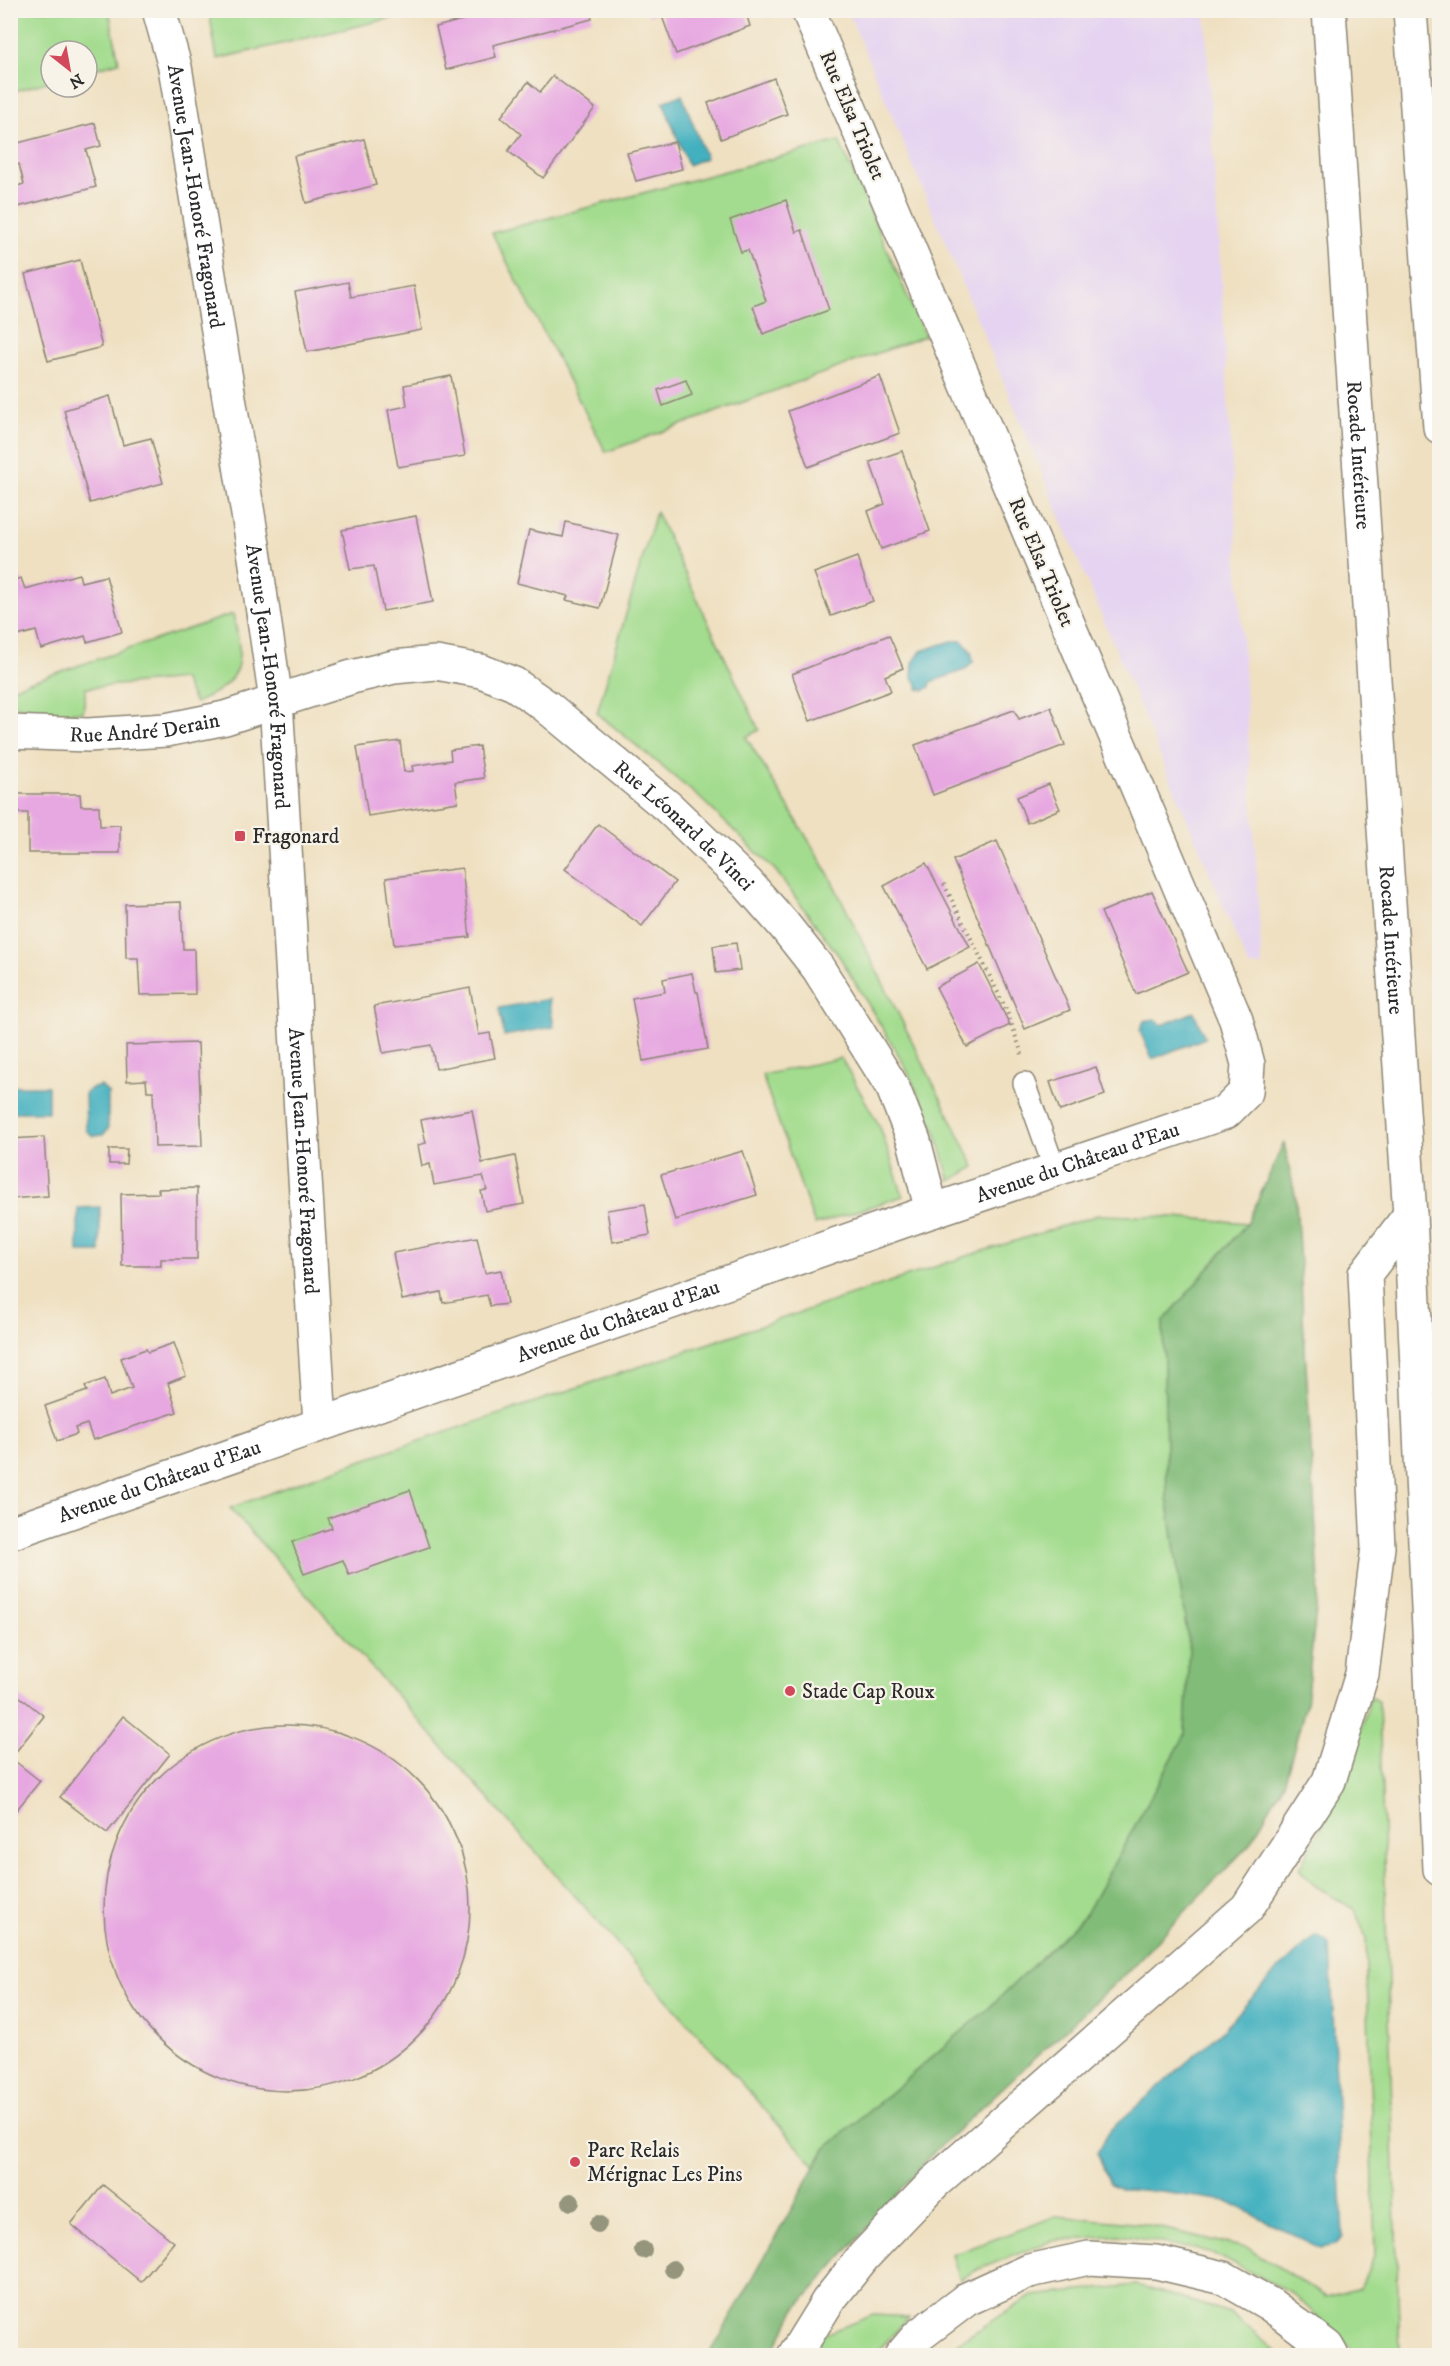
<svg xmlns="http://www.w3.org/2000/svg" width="1450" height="2366" font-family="'IM FELL DW Pica',serif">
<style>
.built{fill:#e5d3f1}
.green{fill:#a3dc8e;stroke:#67845c;stroke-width:1.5}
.forest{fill:#82bc79;stroke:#567452;stroke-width:1.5}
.water{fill:#42b0bf;stroke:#366e75;stroke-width:1.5}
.building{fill:#e7a8e1}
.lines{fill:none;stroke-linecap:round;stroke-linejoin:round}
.service-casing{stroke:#8d8676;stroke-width:24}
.minor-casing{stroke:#8d8676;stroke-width:36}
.motorway-casing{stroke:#8d8676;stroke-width:36}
.path{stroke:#8d8676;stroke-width:4;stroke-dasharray:1.5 4.5;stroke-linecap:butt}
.service{stroke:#fff;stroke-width:21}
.minor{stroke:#fff;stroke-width:33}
.motorway{stroke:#fff;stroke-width:33}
.tree{fill:#94957c}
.poi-dot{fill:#d1495b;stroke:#f7f3e8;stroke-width:2}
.labels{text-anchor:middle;stroke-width:4.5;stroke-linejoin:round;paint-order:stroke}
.street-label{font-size:21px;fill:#2b2b2b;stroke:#f7f3e8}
.poi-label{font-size:21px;fill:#2b2b2b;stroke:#f7f3e8;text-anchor:start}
</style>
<rect width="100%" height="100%" fill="#f7f3e8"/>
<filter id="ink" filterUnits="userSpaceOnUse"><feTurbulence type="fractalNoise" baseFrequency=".0167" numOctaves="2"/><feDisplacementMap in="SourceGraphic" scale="12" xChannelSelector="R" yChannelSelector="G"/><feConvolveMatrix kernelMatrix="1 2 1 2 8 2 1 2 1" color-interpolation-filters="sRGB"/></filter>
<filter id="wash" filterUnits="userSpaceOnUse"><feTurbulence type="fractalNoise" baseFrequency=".008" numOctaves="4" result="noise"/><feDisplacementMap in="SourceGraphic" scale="24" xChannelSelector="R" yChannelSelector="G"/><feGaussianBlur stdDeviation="1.35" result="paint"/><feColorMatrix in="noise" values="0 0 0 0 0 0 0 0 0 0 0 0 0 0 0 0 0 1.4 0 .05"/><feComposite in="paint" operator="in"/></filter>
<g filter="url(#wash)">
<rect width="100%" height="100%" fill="#efe0c1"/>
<polygon class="built" points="848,11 1205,11 1262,966 1249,967"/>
<g class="green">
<polygon points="11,10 109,11 119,62 87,71 87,51 51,51 51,81 11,92"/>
<polygon points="209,11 209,10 422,11 217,59"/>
<polygon points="839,141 925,336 606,452 492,233"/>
<polygon points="656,512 759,730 746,737 826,869 975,1167 950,1181 936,1132 903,1062 839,956 776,871 700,798 597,713"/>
<path d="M233 614C245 664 243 681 195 703L183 679 86 688 83 712 61 713 11 705V688Z"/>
<polygon points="841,1058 880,1127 903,1196 815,1225 762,1075"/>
<polygon points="1098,1215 1174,1217 1247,1223 1163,1322 1167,1496 1189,1647 1185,1735 1086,1914 989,2008 825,2149 815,2166 230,1508 319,1475 967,1256"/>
<polygon points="1371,1696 1379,1702 1400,2355 1359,2355 1292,2293 1210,2252 1120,2235 1051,2241 979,2269 960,2279 952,2255 1057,2216 1144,2224 1250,2249 1326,2297 1360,2288 1375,2254 1366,1938 1355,1910 1314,1885 1299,1869 1343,1788"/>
<polygon points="1137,2285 1230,2313 1280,2355 940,2355 943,2352 1032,2296"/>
<polygon points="873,2315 909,2317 874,2355 813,2356 822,2335"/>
</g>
<polygon class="forest" points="1284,1143 1296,1199 1319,1581 1306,1704 1285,1781 1249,1845 1126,1973 936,2150 795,2310 772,2355 709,2356 825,2149 989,2008 1086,1914 1185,1735 1189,1647 1167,1496 1163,1322 1247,1223"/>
<g class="water">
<polygon points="682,95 706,158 688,165 663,102"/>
<polygon points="952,641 962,641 971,651 973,662 965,670 931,682 930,687 925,690 918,689 918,684 912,677 913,663 921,651"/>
<polygon points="549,999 554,1027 504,1036 499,1008"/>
<polygon points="1194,1012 1205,1038 1152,1059 1140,1031 1144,1021 1155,1019 1162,1025"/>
<rect x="11" y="1086" width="37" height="26"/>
<polygon points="101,1086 108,1093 108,1129 103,1135 93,1136 86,1130 85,1094 90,1089"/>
<polygon points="100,1207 100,1252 78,1252 78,1208"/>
<polygon points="1317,1936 1330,1944 1343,2237 1335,2245 1320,2248 1227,2201 1161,2192 1123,2190 1110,2184 1097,2153 1111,2129 1222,2031 1270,1978 1302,1947"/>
</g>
<g id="blocks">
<g class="building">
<polygon points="500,10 590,10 592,19 493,45 496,57 446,70 436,27"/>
<polygon points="647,10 745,10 750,26 676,54 660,11 649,16"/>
<polygon points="553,76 595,108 543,178 508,151 521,134 501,117 528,82 540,92"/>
<polygon points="774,78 787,114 721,139 708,103"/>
<polygon points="95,123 101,146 86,150 96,187 10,209 10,188 24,184 19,164 14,166 10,145"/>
<polygon points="364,139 376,185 306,203 294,156"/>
<polygon points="675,142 682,169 636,181 627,153"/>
<polygon points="786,200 796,232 802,230 829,310 763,334 753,306 766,301 748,250 741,252 730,220"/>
<polygon points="80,260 102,347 48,361 25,274"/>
<polygon points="348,282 351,297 414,286 422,330 307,352 295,292"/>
<polygon points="451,376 465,456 398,467 388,410 407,406 404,385"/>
<polygon points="880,376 900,433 808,467 788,411"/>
<polygon points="686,380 692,395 663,406 658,390"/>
<polygon points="110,396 123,445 151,438 163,483 90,503 64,410"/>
<polygon points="902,451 930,531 881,549 868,511 885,504 870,462"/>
<polygon points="416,516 433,602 383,611 374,566 350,569 342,530"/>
<polygon points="566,522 619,535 600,608 566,600 568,596 517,583 529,530 563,537"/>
<polygon points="857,557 873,601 831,616 814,573"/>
<polygon points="79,574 81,582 106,576 122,632 87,642 85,636 41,649 36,631 10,638 10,581 21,578 25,589"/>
<polygon points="889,635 903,668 885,676 891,691 810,721 792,674"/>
<polygon points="1051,707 1065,745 933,795 915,745 1014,710 1019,719"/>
<polygon points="400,741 404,772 413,771 412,766 451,760 450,750 479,746 484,778 455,782 458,802 368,816 357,747"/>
<polygon points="1049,784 1060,809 1027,823 1017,797"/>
<polygon points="12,794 80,794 81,806 99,806 100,826 120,825 120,853 28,853 28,813 13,813"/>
<polygon points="598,824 675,882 642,926 565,869"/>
<polygon points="997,841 1070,1010 1025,1029 953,860"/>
<polygon points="926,863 970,947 927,969 884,886"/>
<polygon points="462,868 470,937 394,945 386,878"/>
<polygon points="1152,891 1188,972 1136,994 1101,912"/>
<polygon points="181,902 183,949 194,949 195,994 140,995 138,958 126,958 125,904"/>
<polygon points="736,943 740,970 716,973 713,946"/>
<polygon points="979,964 1010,1025 967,1047 936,987"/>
<polygon points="692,973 696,992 698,992 708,1049 643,1061 632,998 665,992 663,979"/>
<polygon points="470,988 479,1035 490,1033 495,1058 436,1069 431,1045 383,1053 374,1006"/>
<polygon points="198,1043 202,1146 155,1147 153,1091 147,1091 146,1080 127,1081 126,1045"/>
<polygon points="1096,1067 1105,1095 1060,1111 1050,1082"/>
<polygon points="472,1110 482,1163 515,1156 524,1204 485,1211 481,1191 487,1190 483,1176 434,1185 430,1164 422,1166 418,1145 426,1143 421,1120"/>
<polygon points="44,1137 48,1196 10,1199 10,1139"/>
<polygon points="109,1149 127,1149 126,1164 109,1164"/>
<polygon points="743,1151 757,1195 675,1220 661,1175"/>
<polygon points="197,1188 197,1259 161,1259 161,1266 122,1266 121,1194 159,1193 158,1189"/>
<polygon points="645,1204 650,1235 612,1242 607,1210"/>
<polygon points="10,1212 12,1212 14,1244 10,1244"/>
<polygon points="477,1237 485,1273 501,1270 507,1304 490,1306 487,1295 443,1303 441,1292 402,1300 393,1253"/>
<polygon points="174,1343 186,1376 168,1383 177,1412 93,1440 87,1424 75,1428 77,1434 57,1441 45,1406 87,1391 85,1386 105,1379 110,1396 132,1388 121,1358 146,1349 148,1352"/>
<polygon points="410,1490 429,1547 349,1575 343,1560 304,1574 292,1542 332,1528 328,1518"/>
<polygon points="10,1689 44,1716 11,1758 40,1781 10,1818"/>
<polygon points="123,1716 170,1754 107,1833 60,1797"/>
<circle cx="287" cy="1908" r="183"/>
<polygon points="103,2185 174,2242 141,2282 71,2224"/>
</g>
</g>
</g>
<g filter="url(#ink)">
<use href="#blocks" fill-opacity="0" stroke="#8d8676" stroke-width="1.5"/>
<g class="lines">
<g class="service-casing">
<polyline id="service" points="1024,1083 1055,1170"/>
</g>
<g class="minor-casing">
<g id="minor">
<path id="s1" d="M159 10 175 67 255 557 276 701 320 1424"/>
<path id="s2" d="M10 732 88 735 166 730 225 718 352 677 394 667 436 663 481 671 514 684 546 706 668 807 747 883 784 925 818 968 893 1088 914 1141 932 1211"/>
<path id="s3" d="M10 1533 932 1211 1226 1112 1246 1092 1248 1064 1236 1020 808 10"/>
</g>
</g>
<g class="motorway-casing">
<g id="motorway">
<path id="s4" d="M1329 10 1410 1215 1440 1869"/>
<polyline points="1410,10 1440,427"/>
<polyline points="794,2356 828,2301 864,2256 934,2183 1247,1908 1329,1781 1362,1674 1378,1547 1365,1274 1410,1215"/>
<polyline points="901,2356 918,2336 967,2299 1029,2271 1089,2258 1156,2262 1224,2278 1271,2305 1327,2347 1332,2356"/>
</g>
</g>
<polyline class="path" points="944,884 1006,1009 1022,1054"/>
<use href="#service" class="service"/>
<use href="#minor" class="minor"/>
<use href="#motorway" class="motorway"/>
</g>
<g class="tree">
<circle cx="571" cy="2202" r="9"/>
<circle cx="598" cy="2224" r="9"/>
<circle cx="643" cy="2250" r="9"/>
<circle cx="673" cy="2269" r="9"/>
</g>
</g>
<g class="poi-dot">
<rect x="234" y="830" width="12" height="12" rx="3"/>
<circle cx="790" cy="1691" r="6"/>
<circle cx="575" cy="2162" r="6"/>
</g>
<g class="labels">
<g class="street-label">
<text transform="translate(853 115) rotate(67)" y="7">Rue Elsa Triolet</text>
<text dy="7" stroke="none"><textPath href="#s1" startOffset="190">Avenue Jean-Honoré Fragonard</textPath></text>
<text dy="7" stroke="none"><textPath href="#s4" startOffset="446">Rocade Intérieure</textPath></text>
<text transform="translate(1042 562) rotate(67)" y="7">Rue Elsa Triolet</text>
<text dy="7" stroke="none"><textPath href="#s1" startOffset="676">Avenue Jean-Honoré Fragonard</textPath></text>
<text dy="7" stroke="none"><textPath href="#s2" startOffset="135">Rue André Derain</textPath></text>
<text dy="7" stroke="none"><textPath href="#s2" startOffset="738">Rue Léonard de Vinci</textPath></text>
<text dy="7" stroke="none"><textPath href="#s4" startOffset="932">Rocade Intérieure</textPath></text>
<text dy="7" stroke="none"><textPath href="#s1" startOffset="1162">Avenue Jean-Honoré Fragonard</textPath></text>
<text dy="7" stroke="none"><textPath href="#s3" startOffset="1130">Avenue du Château d'Eau</textPath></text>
<text dy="7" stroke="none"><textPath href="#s3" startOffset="644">Avenue du Château d'Eau</textPath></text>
<text dy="7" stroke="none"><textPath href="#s3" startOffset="158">Avenue du Château d'Eau</textPath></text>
</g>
<g class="poi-label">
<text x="252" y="843">Fragonard</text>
<text x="802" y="1698">Stade Cap Roux</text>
<text x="587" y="2157">Parc Relais<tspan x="587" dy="24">Mérignac Les Pins</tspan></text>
</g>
</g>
<rect width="1450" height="2366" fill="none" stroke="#f7f3e8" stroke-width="36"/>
<g transform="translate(69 69) rotate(149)"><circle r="28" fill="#f7f3e8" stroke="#a5a39c" stroke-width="1.5"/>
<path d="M0-4.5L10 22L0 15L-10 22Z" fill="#d1495b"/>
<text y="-9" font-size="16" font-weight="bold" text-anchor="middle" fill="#2b2b2b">N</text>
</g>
</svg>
